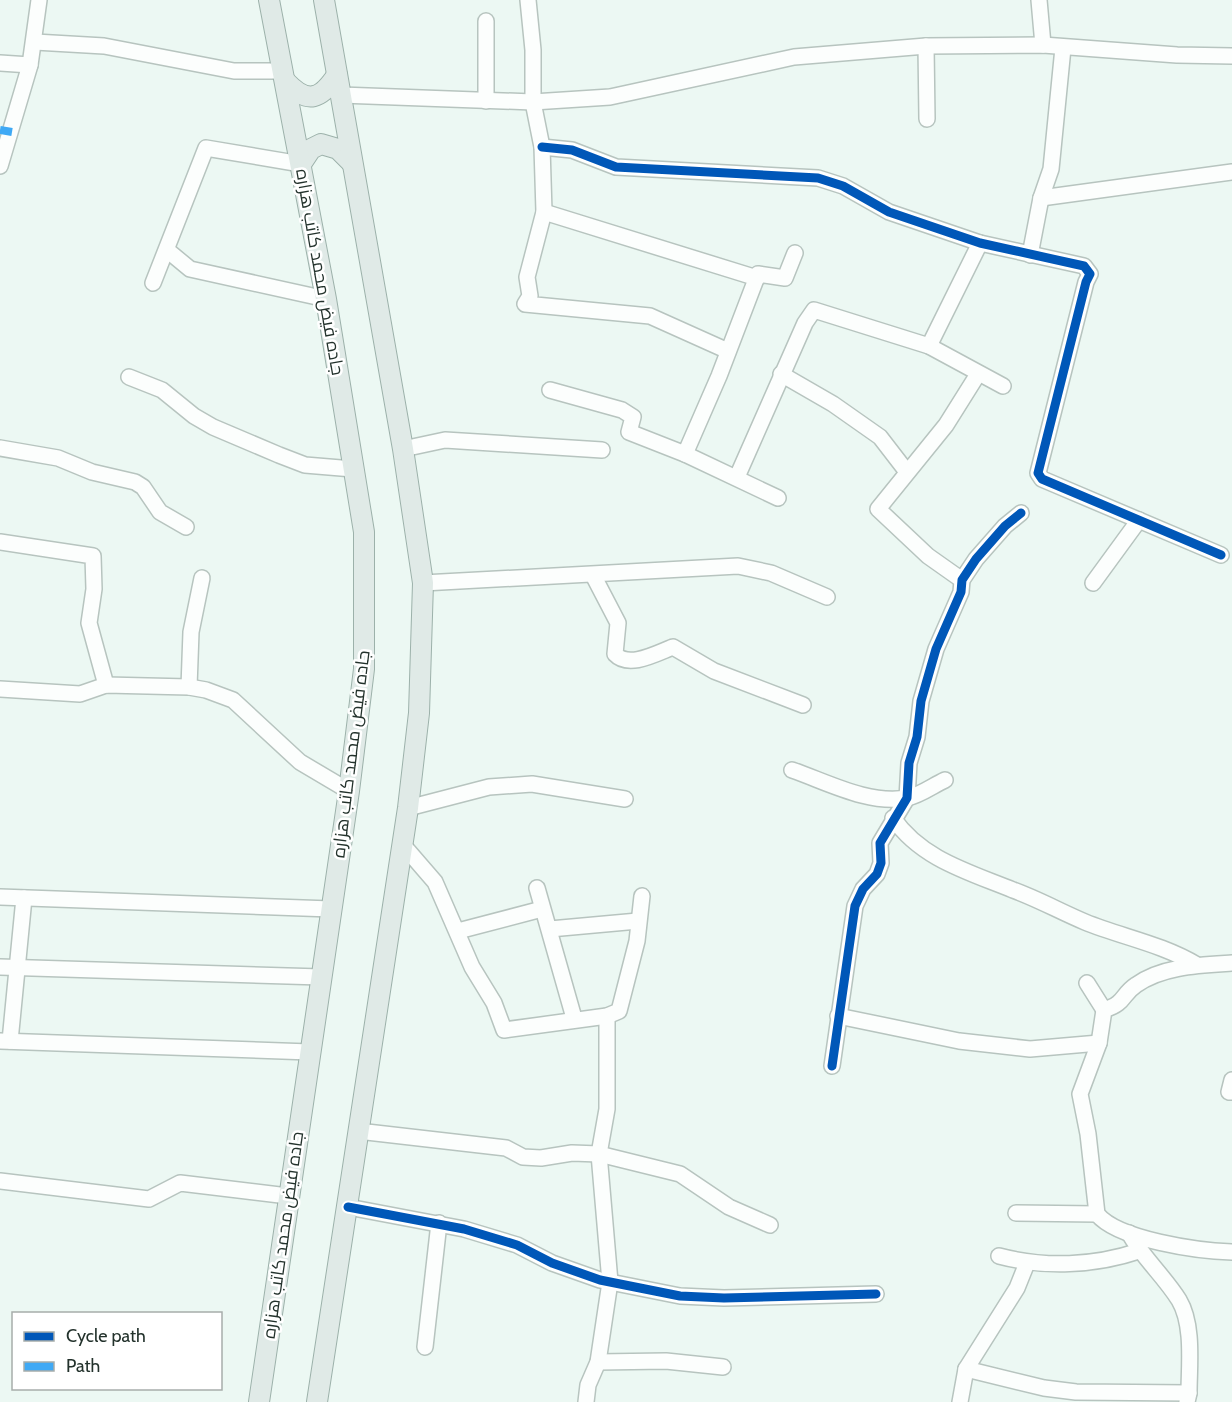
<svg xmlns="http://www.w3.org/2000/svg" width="1232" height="1402" font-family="Cabin,Cairo,sans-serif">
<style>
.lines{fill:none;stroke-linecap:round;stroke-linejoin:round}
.minor-casing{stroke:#b7c4bf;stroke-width:18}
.major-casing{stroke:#9cb1aa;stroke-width:22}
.minor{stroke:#fcfefd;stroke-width:15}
.major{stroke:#e0eae7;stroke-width:20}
.quiet{stroke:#3fa9f5;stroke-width:8;stroke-dasharray:15 8;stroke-linecap:butt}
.cycleway-casing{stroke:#fff;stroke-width:13}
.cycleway{stroke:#0057b8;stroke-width:9}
.labels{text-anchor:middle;stroke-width:5;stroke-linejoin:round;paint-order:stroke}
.street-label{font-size:18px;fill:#23322c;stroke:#fff}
</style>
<rect width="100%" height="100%" fill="#ecf8f3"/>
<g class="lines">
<g class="minor-casing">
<g id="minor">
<polyline points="528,0 533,50 533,102 542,147 544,212 527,277 530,296 525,304 650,316 728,351"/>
<polyline points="1039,0 1043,45"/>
<polyline points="35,42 104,46 234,71 284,71"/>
<polyline points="926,46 927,119"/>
<polyline points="0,63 30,65"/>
<polyline points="341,95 533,102 610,97 794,57 926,46 1043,45 1177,55 1232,56"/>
<polyline points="486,101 486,21"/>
<polyline points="542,147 572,150 616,167 818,178 843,186 889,212 980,243 1084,266 1090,274 1086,282 1038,473 1042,479 1221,555"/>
<polyline points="0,166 30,65 39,0"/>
<polyline points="1041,198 1232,172"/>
<polyline points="544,212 757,278"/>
<polyline points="167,250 190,269 326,299"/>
<polyline points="1030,255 1041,198 1051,169 1063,48"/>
<polyline points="153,283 206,148 301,164"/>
<polyline points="929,346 980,243"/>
<polyline points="781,374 833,404 880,437 907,472"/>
<polyline points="129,377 162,390 194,416 213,427 279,455 305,465 353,469"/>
<polyline points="550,390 622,410 633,417 629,432 685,454 778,498"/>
<polyline points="0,448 58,458 92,472 135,482 143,487 160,512 186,527"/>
<polyline points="403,449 445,440 602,450"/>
<polyline points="685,454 719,376 758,274 785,278 795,253"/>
<polyline points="737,477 805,323 814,310 929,346 1003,386"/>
<polyline points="0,542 93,556 94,589 89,623 106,685"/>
<path d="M593 575 618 623 615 654C629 669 657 653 673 647L714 671 803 705"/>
<polyline points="962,580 928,556 878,509 946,425 978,374"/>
<polyline points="423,583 738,566 771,573 827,597"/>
<polyline points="1093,583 1139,520"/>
<polyline points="189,687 191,632 202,578"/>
<polyline points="0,689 80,694 106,685 189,687 206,690 233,700 300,762 349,791"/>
<path d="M792 770C827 782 869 805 907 798 919 796 934 785 945 780"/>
<polyline points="408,808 489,787 532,784 625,799"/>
<path d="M893 818C921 859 969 872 1013 890 1038 899 1061 912 1085 922 1122 937 1162 944 1197 965"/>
<polyline points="403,845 435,882 472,967 494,1003 504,1030 607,1016 619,1011 637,941 642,896"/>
<polyline points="537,888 574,1018"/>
<polyline points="0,897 331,909"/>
<polyline points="550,929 638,921"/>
<polyline points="458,931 542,909"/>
<path d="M1232 963C1201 965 1162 966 1136 985 1121 995 1126 1003 1104 1010L1099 1043 1080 1094 1088 1134 1097 1214C1118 1240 1199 1251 1232 1252"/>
<polyline points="0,967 321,977"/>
<polyline points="1087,983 1104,1010"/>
<polyline points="838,1016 959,1041 1030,1049 1099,1043"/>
<polyline points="0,1041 310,1052"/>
<polyline points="10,1041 24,898"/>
<polyline points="832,1066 855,906 863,889 877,874 881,863 880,843 907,798 909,763 917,737 921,701 936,649 961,592 962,580 976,559 1005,526 1021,513"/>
<polyline points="1232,1080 1229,1092 1232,1092"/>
<polyline points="358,1131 506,1148 523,1157 541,1158 572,1153 599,1154 680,1174 729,1207 770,1225"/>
<polyline points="0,1181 149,1199 180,1183 288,1196"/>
<polyline points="348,1207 464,1229 517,1245 552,1263 600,1280 680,1296 724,1298 876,1294"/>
<polyline points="1016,1213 1097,1214"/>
<path d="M1129 1233C1143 1258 1164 1276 1179 1300 1194 1325 1189 1366 1189 1393L1187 1402"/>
<path d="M999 1256C1045 1268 1094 1266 1139 1251"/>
<polyline points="425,1347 439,1223"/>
<polyline points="598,1362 666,1361 723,1367"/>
<polyline points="966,1369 1044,1388 1076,1392 1189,1393"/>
<polyline points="586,1402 588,1385 598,1362 610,1282 599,1154 607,1109 607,1016"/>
<polyline points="960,1402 966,1369 1017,1288 1027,1263"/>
</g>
</g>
<g class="major-casing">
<g id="major">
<path d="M286 82C308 105 321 99 337 75"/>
<polyline points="301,164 311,149 321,144 338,149 352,163"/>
<polyline points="259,1402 349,791 364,669 364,532 326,299 269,0"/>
<polyline points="317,1402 408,808 419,713 423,583 403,449 324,0"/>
</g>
</g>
<use href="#minor" class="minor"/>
<use href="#major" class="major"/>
<polyline class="quiet" points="0,130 12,132"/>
<g class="cycleway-casing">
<g id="cycleway">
<polyline points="542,147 572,150 616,167 818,178 843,186 889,212 980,243 1084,266 1090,274 1086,282 1038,473 1042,479 1221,555"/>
<polyline points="832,1066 855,906 863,889 877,874 881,863 880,843 907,798 909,763 917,737 921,701 936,649 961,592 962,580 976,559 1005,526 1021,513"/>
<polyline points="348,1207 464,1229 517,1245 552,1263 600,1280 680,1296 724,1298 876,1294"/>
</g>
</g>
<use href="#cycleway" class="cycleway"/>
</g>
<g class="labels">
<g class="street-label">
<text transform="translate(320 272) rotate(80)" y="6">جاده فیض محمد کاتب هزاره</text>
<text transform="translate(351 754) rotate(-83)" y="6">جاده فیض محمد کاتب هزاره</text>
<text transform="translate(283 1235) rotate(-82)" y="6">جاده فیض محمد کاتب هزاره</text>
</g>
</g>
<rect x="12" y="1312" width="210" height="78" fill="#ffffff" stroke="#a7adab" stroke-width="1.5"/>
<rect x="24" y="1332" width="30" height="9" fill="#0057b8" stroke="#a7adab" stroke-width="1.5"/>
<text x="66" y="1342" font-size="18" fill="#23322c">Cycle path</text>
<rect x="24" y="1362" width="30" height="9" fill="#3fa9f5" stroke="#a7adab" stroke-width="1.5"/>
<text x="66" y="1372" font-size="18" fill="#23322c">Path</text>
</svg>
